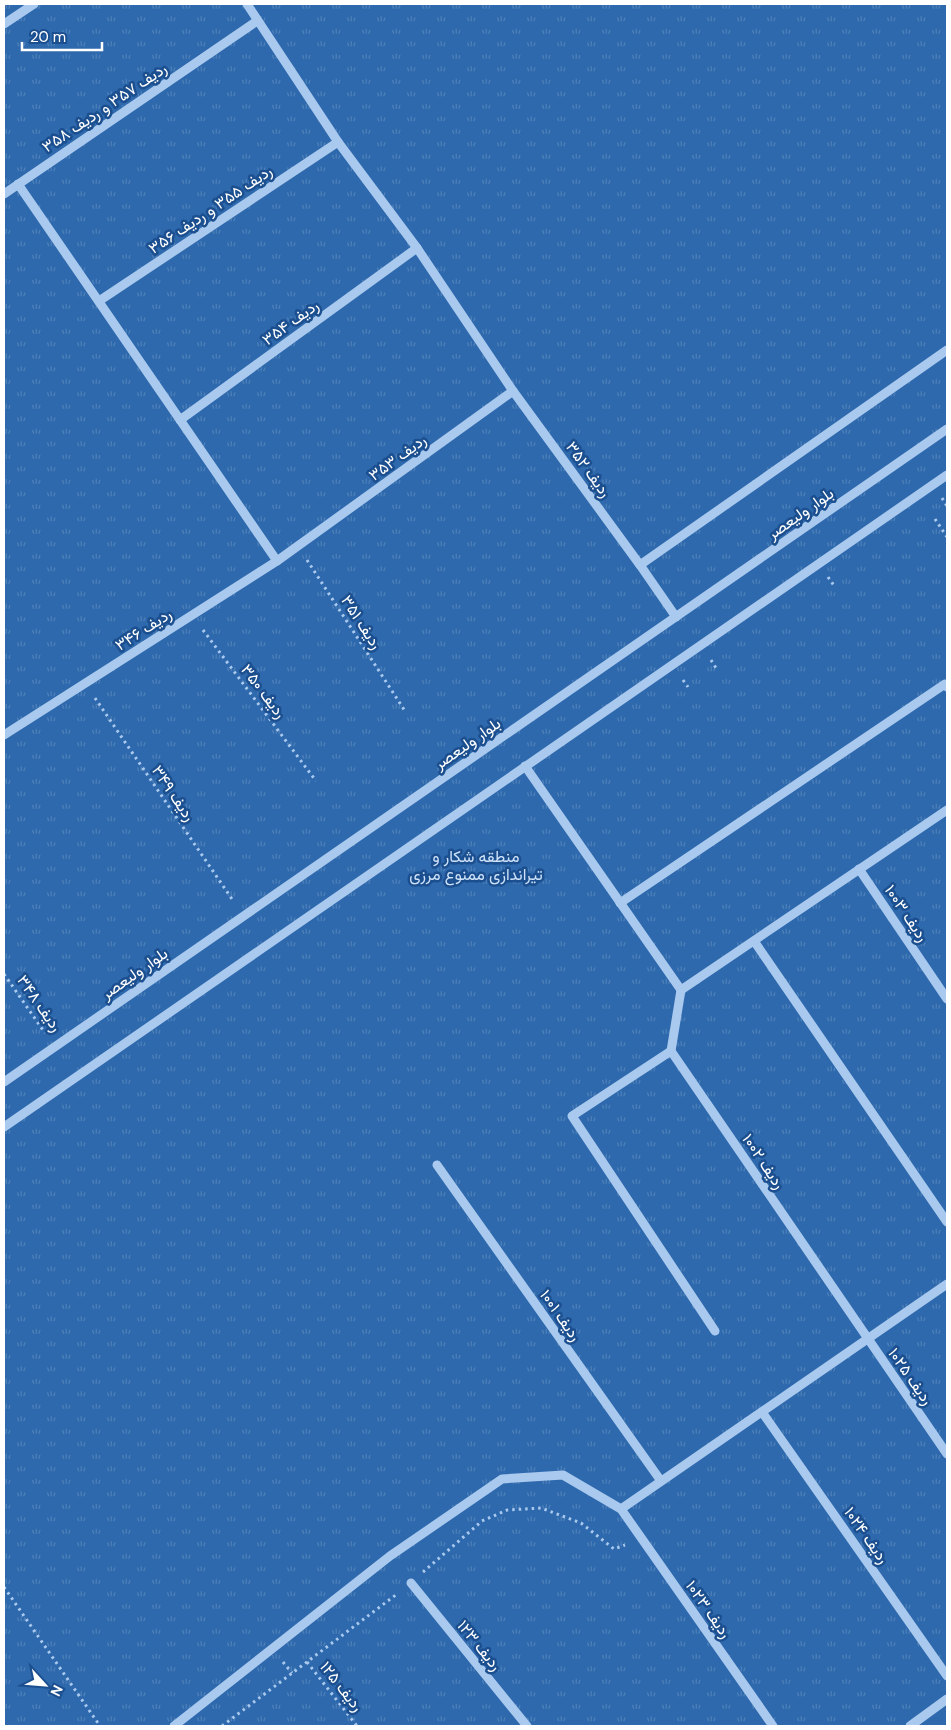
<svg xmlns="http://www.w3.org/2000/svg" width="951" height="1730" font-family="'DM Sans',Vazirmatn,sans-serif">
<style>
.park{fill:url(#park-tufts)}
.lines{fill:none;stroke-linecap:round;stroke-linejoin:round}
.path{stroke:#a9c9ee;stroke-width:3;stroke-dasharray:2.5 4;stroke-linecap:butt}
.minor{stroke:#a9c9ee;stroke-width:9}
.labels{text-anchor:middle;stroke-width:5;stroke-linejoin:round;paint-order:stroke}
.street-label{font-size:16px;fill:#fff;stroke:#1b4f8f}
.park-label{font-size:16px;fill:#cfe3fa;stroke:#1b4f8f}
</style>
<defs>
<pattern id="park-tufts" width="24" height="20" patternUnits="userSpaceOnUse" patternTransform="scale(1.25)"><rect width="24" height="20" fill="#2e69ad"/><path d="M3 7l-1-3M5 7V3M7 7l1-3M15 17l-1-3M17 17v-4M19 17l1-3" fill="none" stroke="#4d80b9"/></pattern>
</defs>
<rect width="100%" height="100%" fill="#1b4f8f"/>
<rect class="park" x="4" y="4" width="943" height="1722"/>
<g class="lines">
<g class="path">
<polyline points="942,498 947,506"/>
<polyline points="935,519 947,537"/>
<polyline points="307,560 405,711"/>
<polyline points="828,577 835,587"/>
<polyline points="203,630 316,781"/>
<polyline points="711,660 716,668"/>
<polyline points="683,680 688,687"/>
<polyline points="95,698 234,902"/>
<polyline points="4,974 45,1033"/>
<polyline points="423,1572 482,1521 507,1510 541,1508 581,1523 614,1549 625,1545"/>
<polyline points="4,1587 100,1726"/>
<polyline points="283,1662 292,1673"/>
<polyline points="307,1662 357,1726"/>
<polyline points="222,1726 397,1594"/>
</g>
<g class="minor">
<polyline points="247,4 338,142 417,248 513,391 640,565"/>
<polyline points="4,24 34,4"/>
<polyline points="18,184 277,561"/>
<polyline points="4,194 257,21"/>
<polyline points="99,301 338,142"/>
<polyline points="180,420 417,248"/>
<polyline points="676,617 640,565 947,350"/>
<polyline points="4,735 277,561 513,391"/>
<polyline points="525,766 681,990 947,810"/>
<polyline points="859,869 947,999"/>
<polyline points="620,903 945,684 947,687"/>
<polyline points="754,941 947,1222"/>
<polyline points="681,990 671,1051 947,1454"/>
<polyline points="671,1051 572,1116 715,1331"/>
<polyline points="4,1082 947,429"/>
<polyline points="4,1127 947,475"/>
<polyline points="437,1165 661,1481"/>
<polyline points="762,1412 947,1676"/>
<polyline points="621,1509 947,1284"/>
<polyline points="411,1583 527,1726"/>
<polyline points="174,1726 390,1556 502,1479 563,1475 621,1509 773,1726"/>
<polyline points="910,1726 947,1699"/>
</g>
</g>
<g class="labels">
<g class="street-label">
<text transform="translate(104 107) rotate(-34)" y="6">ردیف ۳۵۷ و ردیف ۳۵۸</text>
<text transform="translate(210 209) rotate(-34)" y="6">ردیف ۳۵۵ و ردیف ۳۵۶</text>
<text transform="translate(290 322) rotate(-36)" y="6">ردیف ۳۵۴</text>
<text transform="translate(397 457) rotate(-36)" y="6">ردیف ۳۵۳</text>
<text transform="translate(589 469) rotate(54)" y="6">ردیف ۳۵۲</text>
<text transform="translate(800 513) rotate(-35)" y="6">بلوار ولیعصر</text>
<text transform="translate(362 622) rotate(57)" y="6">ردیف ۳۵۱</text>
<text transform="translate(143 629) rotate(-33)" y="6">ردیف ۳۴۶</text>
<text transform="translate(264 691) rotate(53)" y="6">ردیف ۳۵۰</text>
<text transform="translate(467 743) rotate(-35)" y="6">بلوار ولیعصر</text>
<text transform="translate(174 793) rotate(56)" y="6">ردیف ۳۴۹</text>
<text transform="translate(907 913) rotate(56)" y="6">ردیف ۱۰۰۳</text>
<text transform="translate(134 973) rotate(-35)" y="6">بلوار ولیعصر</text>
<text transform="translate(40 1003) rotate(55)" y="6">ردیف ۳۴۸</text>
<text transform="translate(764 1161) rotate(56)" y="6">ردیف ۱۰۰۲</text>
<text transform="translate(561 1315) rotate(55)" y="6">ردیف ۱۰۰۱</text>
<text transform="translate(911 1376) rotate(55)" y="6">ردیف ۱۰۲۵</text>
<text transform="translate(867 1535) rotate(55)" y="6">ردیف ۱۰۲۴</text>
<text transform="translate(709 1609) rotate(55)" y="6">ردیف ۱۰۲۳</text>
<text transform="translate(480 1645) rotate(51)" y="6">ردیف ۱۲۳</text>
<text transform="translate(342 1686) rotate(52)" y="6">ردیف ۱۲۵</text>
</g>
<g class="park-label">
<text x="476" y="862">منطقه شکار و<tspan x="476" dy="18">تیراندازی ممنوع مرزی</tspan></text>
</g>
</g>
<rect width="951" height="1730" fill="none" stroke="#ffffff" stroke-width="10"/>
<g transform="translate(45 1685) rotate(116)" stroke="#1b4f8f" stroke-width="4" paint-order="stroke">
<path d="M0-4L9 19L0 12L-9 19Z" fill="#ffffff"/>
<text y="-8" font-size="14" font-weight="bold" text-anchor="middle" fill="#ffffff">N</text>
</g>
<path d="M22 42v8h80v-8" fill="none" stroke="#ffffff" stroke-width="2.5"/>
<text x="30" y="42" font-size="15" fill="#ffffff" stroke="#1b4f8f" stroke-width="4" paint-order="stroke">20 m</text>
</svg>
